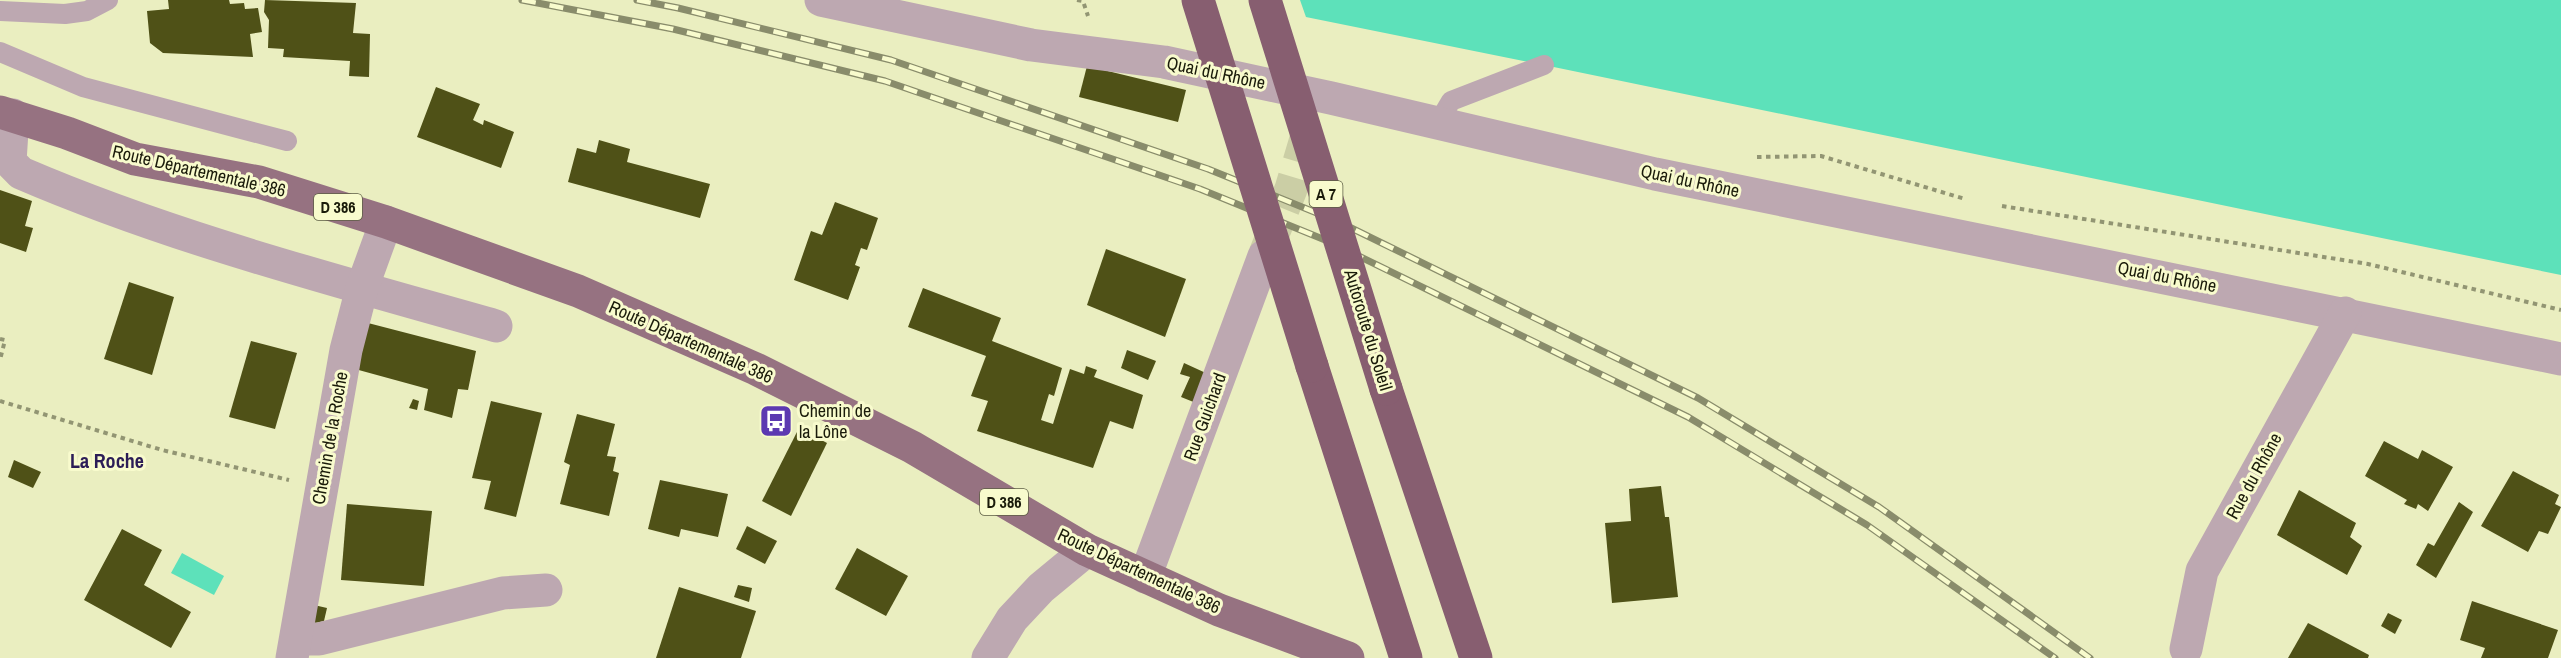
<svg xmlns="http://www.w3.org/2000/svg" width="2561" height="658" font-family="'Archivo Narrow',sans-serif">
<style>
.water{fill:#5de1ba}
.pier{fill:#eaeec0}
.building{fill:#4f5117}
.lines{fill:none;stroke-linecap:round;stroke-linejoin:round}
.street-tunnel{stroke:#cbcea5;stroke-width:33;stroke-dasharray:33 16;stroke-linecap:butt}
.path{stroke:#929573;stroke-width:4;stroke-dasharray:4.5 4.5;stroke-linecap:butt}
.lane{stroke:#bda8b1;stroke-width:20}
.street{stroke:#bda8b1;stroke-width:33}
.primary{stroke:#967281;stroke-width:33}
.highway{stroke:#875e70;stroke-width:33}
.rail-casing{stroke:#898c6b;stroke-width:7}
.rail{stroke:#f8fbcd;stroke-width:4.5;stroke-dasharray:14;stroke-linecap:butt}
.highway-bridge{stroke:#875e70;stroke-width:33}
.labels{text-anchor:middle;stroke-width:6;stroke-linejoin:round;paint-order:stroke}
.shield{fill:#f8fbcd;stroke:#5d5e44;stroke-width:1.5}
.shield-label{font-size:16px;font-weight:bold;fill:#1a1b0a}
.street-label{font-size:18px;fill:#1a1b0a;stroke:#f8fbcd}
.poi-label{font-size:18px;fill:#1a1b0a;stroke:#f8fbcd;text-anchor:start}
.neighbourhood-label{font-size:20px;font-weight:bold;fill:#2c1d57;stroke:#f8fbcd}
</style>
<rect width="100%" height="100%" fill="#eaeec0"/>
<g class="water">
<polygon points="1221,0 2561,0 2561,275 1544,65"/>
<polygon points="182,553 224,576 214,595 171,573"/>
</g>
<polygon class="pier" points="1218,0 1300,0 1307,20 1220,3"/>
<g class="building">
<polygon points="168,0 229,0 230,4 244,3 245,9 258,8 262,32 250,34 253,57 163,53 150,43 147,11 169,9"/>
<polygon points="265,0 356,3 353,33 370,34 369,77 349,76 350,61 283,57 284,49 268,48 269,20 264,12"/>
<polygon points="1087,66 1186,90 1178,122 1079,97"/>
<polygon points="436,87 480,104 473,120 483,125 484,120 514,132 501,168 417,137"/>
<polygon points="599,140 630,149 627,162 710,184 700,218 568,182 577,148 596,153"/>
<polygon points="0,190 32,201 25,226 33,228 26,252 0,243"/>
<polygon points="835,202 878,218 867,250 861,248 855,265 860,267 848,300 794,280 811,231 822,235"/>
<polygon points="1106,249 1186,279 1165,337 1087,305"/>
<polygon points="129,282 174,297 152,375 104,359"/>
<polygon points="923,288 1001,318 992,341 1062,368 1054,396 1049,394 1041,420 1053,424 1070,369 1084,374 1086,366 1097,370 1094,377 1143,395 1133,429 1110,421 1093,468 977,431 988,401 971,396 986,356 908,327"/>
<polygon points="368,323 476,351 468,390 458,389 452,418 424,410 428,389 355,369"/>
<polygon points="251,341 297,353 275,429 229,417"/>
<polygon points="1127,350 1156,361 1148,380 1121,368"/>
<polygon points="1184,363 1208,374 1196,403 1181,397 1190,377 1180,374"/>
<polygon points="413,399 419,401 417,410 409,408"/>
<polygon points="491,401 542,413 516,517 484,509 491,481 472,478"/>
<polygon points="577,414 615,424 607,456 616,457 613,471 619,473 609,516 560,504 570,465 564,462"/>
<polygon points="799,428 827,443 791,516 762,501"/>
<polygon points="2384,441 2418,459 2422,450 2453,467 2428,511 2418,504 2416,509 2404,504 2407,500 2365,476"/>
<polygon points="14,460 41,472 33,488 8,477"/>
<polygon points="2513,471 2559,495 2555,504 2561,507 2548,534 2539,531 2528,552 2481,526"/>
<polygon points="660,480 728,494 718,537 681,529 679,537 648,529"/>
<polygon points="1661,486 1665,517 1669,517 1678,597 1612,603 1605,523 1631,521 1629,489"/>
<polygon points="2299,490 2356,523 2350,537 2362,546 2347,575 2277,535"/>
<polygon points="2459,502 2473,512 2436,578 2416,565 2428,543 2434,546"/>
<polygon points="347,504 432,511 424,586 341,580"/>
<polygon points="747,526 777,541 765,564 736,549"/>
<polygon points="122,529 162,550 144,585 191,612 171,648 84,600"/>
<polygon points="857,548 908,576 886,616 835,589"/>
<polygon points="738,585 752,588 749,602 734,597"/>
<polygon points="679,587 756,611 741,658 656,658"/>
<polygon points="2472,601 2558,630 2548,658 2481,658 2485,648 2460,640"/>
<polygon points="314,605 327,608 324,621 311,624"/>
<polygon points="2388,613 2402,620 2395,634 2381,626"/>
<polygon points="2308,623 2369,655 2368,658 2288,658"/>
</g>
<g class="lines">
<polyline class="street-tunnel" points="1265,254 1291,189 1311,122"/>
<g class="path">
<polyline points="1077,0 1083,1 1088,16"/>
<polyline points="1757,157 1821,156 1965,199"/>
<polyline points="2002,206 2368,264 2561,310"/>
<polyline points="0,339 5,340 0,360"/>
<polyline points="0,401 162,450 289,480"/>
</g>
<g class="lane">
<polyline points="0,11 65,14 87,11 108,0"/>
<polyline points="0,52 83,87 287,141"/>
<polyline points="1438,123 1451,101 1544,65"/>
</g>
<g class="street">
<polyline points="821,0 1031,45 1164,62 1331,98 1655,174 2561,359"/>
<path d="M13 115 10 162 21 173C172 238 338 281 496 326"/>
<polyline points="1145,577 1264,256"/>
<polyline points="297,639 319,639 503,593 546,590"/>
<polyline points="2186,649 2202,571 2345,313"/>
<polyline points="292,658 346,350 362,288 386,222"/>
<polyline points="988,658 1012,619 1041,588 1087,550"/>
</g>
<polyline class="primary" points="0,112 67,133 135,159 259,182 386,222 578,291 756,369 912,447 1087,550 1219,610 1348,658"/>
<g class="highway">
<polyline points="1312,366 1406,658"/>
<polyline points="1386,389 1476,658"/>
</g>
<g class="rail-casing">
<g id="rail">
<polyline points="522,0 673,29 885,81 1200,189 1330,242 1688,417 1867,525 2055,658"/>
<polyline points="637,0 678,8 891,60 1208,169 1339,222 1698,398 1879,507 2090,658"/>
</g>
</g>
<use href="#rail" class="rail"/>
<g class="highway-bridge">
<polyline points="1198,0 1312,366"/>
<polyline points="1265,0 1386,389"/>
</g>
</g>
<defs>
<g id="bus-square" transform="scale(1.725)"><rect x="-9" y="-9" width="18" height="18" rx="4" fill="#5c39b1" stroke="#f8fbcd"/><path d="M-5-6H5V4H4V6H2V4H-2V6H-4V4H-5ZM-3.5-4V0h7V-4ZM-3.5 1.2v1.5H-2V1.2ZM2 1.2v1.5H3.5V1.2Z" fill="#fff"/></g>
</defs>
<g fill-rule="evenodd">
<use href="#bus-square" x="776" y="421"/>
</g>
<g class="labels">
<g class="shield">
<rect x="1309.5" y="181" width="33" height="26" rx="4.5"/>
<rect x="314" y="194" width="48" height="26" rx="4.5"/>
<rect x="980" y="489" width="48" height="26" rx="4.5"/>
</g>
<g class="shield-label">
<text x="1326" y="200">A 7</text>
<text x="338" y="213">D 386</text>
<text x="1004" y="508">D 386</text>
</g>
<g class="street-label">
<text transform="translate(1216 73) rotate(12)" y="6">Quai du Rhône</text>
<text transform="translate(199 171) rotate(13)" y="6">Route Départementale 386</text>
<text transform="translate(1690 181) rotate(12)" y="6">Quai du Rhône</text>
<text transform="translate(2167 277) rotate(11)" y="6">Quai du Rhône</text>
<text transform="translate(1368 330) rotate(73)" y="6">Autoroute du Soleil</text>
<text transform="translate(691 342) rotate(24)" y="6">Route Départementale 386</text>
<text transform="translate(1205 417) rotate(-70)" y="6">Rue Guichard</text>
<text transform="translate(330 438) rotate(-80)" y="6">Chemin de la Roche</text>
<text transform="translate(2254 476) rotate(-61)" y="6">Rue du Rhône</text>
<text transform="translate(1139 571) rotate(25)" y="6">Route Départementale 386</text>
</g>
<g class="poi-label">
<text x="799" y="417">Chemin de<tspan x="799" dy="21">la Lône</tspan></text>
</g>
<g class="neighbourhood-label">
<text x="107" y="468">La Roche</text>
</g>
</g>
</svg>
